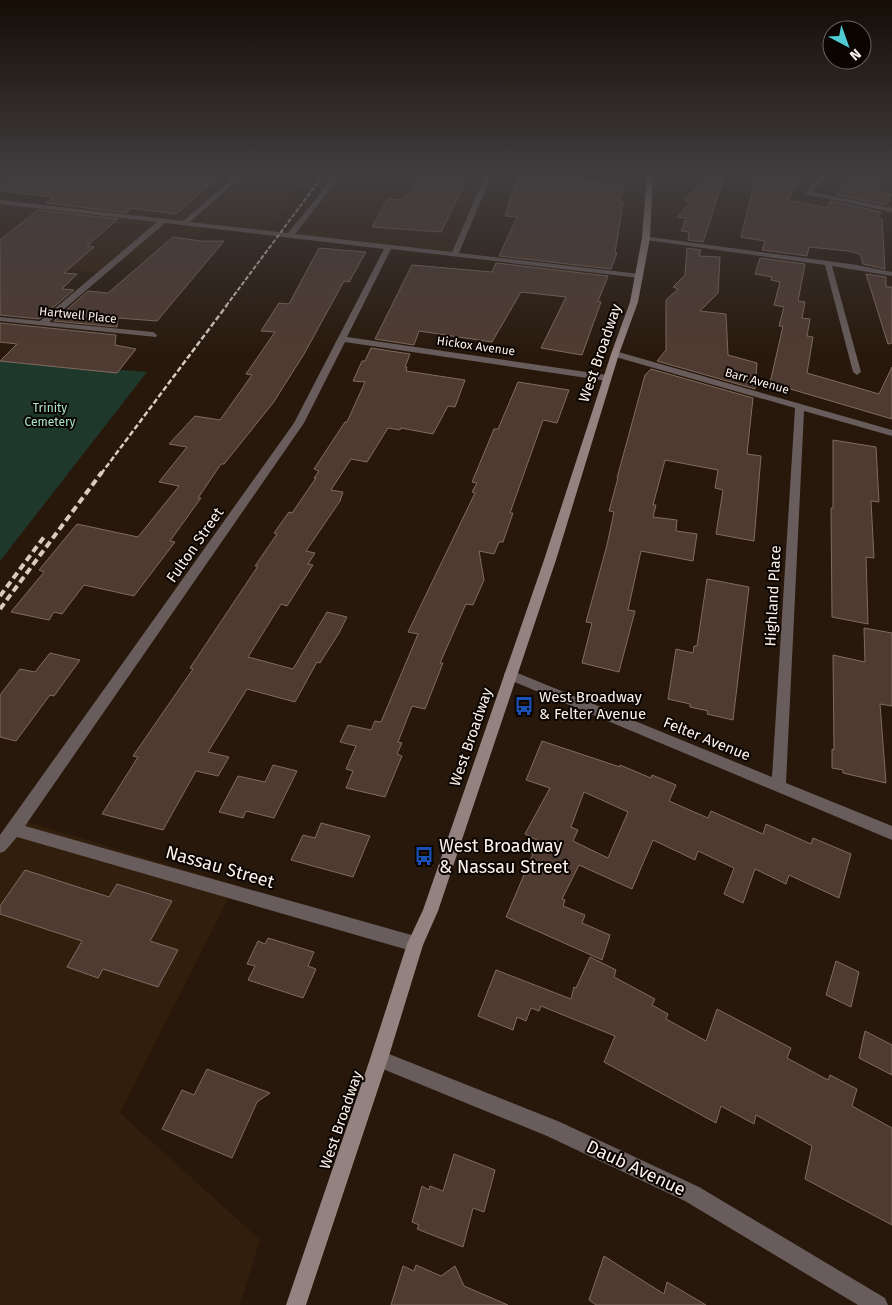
<svg xmlns="http://www.w3.org/2000/svg" width="892" height="1305" font-family="'Fira Sans',sans-serif">
<style>
.built{fill:#321e0c}
.green{fill:#1e382b}
.building{fill:#4f3b31;stroke:#816b60;fill-rule:evenodd}
.lines{fill:none;stroke-linecap:round;stroke-linejoin:round}
.minor{fill:#685d5c;fill-rule:evenodd}
.secondary{fill:#948281;fill-rule:evenodd}
.rail-far2{stroke:#d6cac1;stroke-width:2;stroke-dasharray:4.5 2;stroke-linecap:butt}
.rail-far1{stroke:#d6cac1;stroke-width:2.5;stroke-dasharray:5.5 2.5;stroke-linecap:butt}
.rail{stroke:#d6cac1;stroke-width:4;stroke-dasharray:7 4;stroke-linecap:butt}
.labels{text-anchor:middle;stroke-width:4;stroke-linejoin:round;paint-order:stroke}
.far-street-label{font-size:12px;fill:#fcf1e9;stroke:#0b0502}
.far-park-label{font-size:12px;fill:#a7e5c4;stroke:#0b0502}
.street-label{font-size:15px;fill:#fcf1e9;stroke:#0b0502}
.poi-label{font-size:15px;fill:#fcf1e9;stroke:#0b0502;text-anchor:start}
.near-poi-label{font-size:18px;fill:#fcf1e9;stroke:#0b0502;text-anchor:start}
.near-street-label{font-size:18px;fill:#fcf1e9;stroke:#0b0502}
</style>
<rect width="100%" height="100%" fill="#27180b"/>
<g class="built">
<polygon points="240,174 310,174 265,234 207,228 169,264 118,259 101,273 26,266 0,275 0,200 116,215 156,184 220,191"/>
<polygon points="338,174 489,174 455,253 291,234"/>
<polygon points="12,817 235,885 120,1113 260,1240 240,1305 0,1305 0,834"/>
</g>
<polygon class="green" points="0,360 147,372 0,561"/>
<g class="building">
<polygon points="22,174 222,174 176,214 131,208 126,213 46,203 54,197 0,191 0,187"/>
<polygon points="425,174 469,174 441,232 372,227 388,199 404,200 416,183 421,182"/>
<polygon points="522,174 624,185 619,202 623,202 615,253 617,253 611,269 499,256 517,217 505,216 512,193"/>
<polygon points="712,174 725,174 703,242 688,240 689,232 681,231 686,218 677,217 691,202 684,200"/>
<polygon points="757,174 801,174 788,200 827,208 831,201 881,212 878,218 882,219 885,269 863,264 860,254 848,251 809,247 807,256 762,250 765,241 741,237"/>
<polygon points="856,174 886,174 876,190 892,194 886,205 836,195 849,177 853,178"/>
<polygon points="38,210 118,219 87,246 94,247 64,273 77,274 62,289 74,290 39,319 0,315 0,240"/>
<polygon points="173,237 201,241 224,241 157,321 118,318 117,327 54,321 88,291 108,293"/>
<polygon points="319,248 366,252 349,282 344,281 304,354 273,403 224,464 221,464 198,498 201,498 170,541 175,542 134,596 84,585 62,614 54,612 49,620 11,612 44,572 39,570 77,524 138,537 179,486 159,482 187,447 169,444 195,416 220,420 252,375 246,374 275,332 261,331 279,303 289,304"/>
<polygon points="687,248 701,250 699,256 720,257 718,293 700,311 726,314 728,355 757,363 755,389 657,361 666,350 666,300 678,289 673,287 685,275"/>
<polygon points="760,258 805,264 798,301 805,302 802,318 810,319 807,336 813,337 807,373 879,394 892,367 892,419 770,383 783,326 779,326 784,307 774,305 780,282 771,280 772,277 755,274"/>
<polygon points="496,263 608,276 598,301 601,302 582,355 541,348 566,297 521,292 492,342 419,331 414,345 375,339 412,265 492,272"/>
<polygon points="866,274 886,277 886,287 892,287 892,343 888,344"/>
<polygon points="0,323 116,335 115,345 136,349 117,373 0,361 17,344 0,342"/>
<polygon points="371,348 410,354 405,367 407,367 406,371 465,380 455,407 448,406 433,434 401,428 400,430 388,428 367,462 351,459 331,490 343,492 340,501 306,551 315,553 308,564 313,565 287,606 281,604 248,657 293,669 327,612 347,617 339,633 320,663 317,662 295,702 247,689 208,752 229,757 218,776 196,771 163,830 102,814 138,757 133,756 193,669 190,668 258,566 255,566 277,534 274,533 289,512 292,513 316,478 314,478 319,471 314,469 345,422 347,422 365,382 353,381 362,361 365,361"/>
<polygon points="651,369 753,398 747,454 761,456 754,541 716,534 723,490 715,488 718,470 665,460 653,505 656,505 653,517 677,520 676,531 697,534 693,561 641,551 628,610 635,611 619,672 582,663 592,623 586,622 607,545 614,512 609,511 618,478 617,478 645,375"/>
<polygon points="518,382 569,390 557,423 543,420 510,513 513,513 503,542 499,542 494,554 479,551 484,580 473,605 466,604 440,663 443,663 425,709 412,706 398,742 402,743 397,754 402,756 385,797 346,788 353,771 346,769 356,746 340,742 348,725 371,730 375,721 381,722 418,634 408,632 475,493 472,492 477,483 472,482 494,429 498,429"/>
<polygon points="833,440 876,447 879,502 871,501 874,558 866,557 868,624 832,617 831,508 833,508"/>
<polygon points="707,579 749,587 733,720 707,714 708,711 690,707 690,704 668,699 676,649 693,653 694,646 697,646"/>
<polygon points="864,628 892,633 892,706 880,704 886,783 843,773 843,770 832,768 832,749 834,750 833,655 865,662"/>
<polygon points="50,653 80,660 54,696 50,695 16,741 0,737 0,695 20,669 35,672"/>
<path d="M542 741 620 767V765L651 778 652 775 676 785 669 801 708 818 711 811 763 834 766 824 811 844 813 838 851 854 839 898 789 875 786 884 755 869 743 903 724 894 734 868 698 851 695 860 653 840 632 889 579 865 562 899 565 900 563 906 585 915 582 923 610 935 602 960 506 917 533 854 530 853 537 840 525 834 550 788 526 780ZM584 792 628 812 608 858 573 841 578 830 571 827Z"/>
<polygon points="273,765 297,771 274,818 246,811 243,818 219,812 238,776 265,782"/>
<polygon points="321,823 370,836 353,877 291,860 303,835 315,838"/>
<polygon points="25,870 109,897 117,884 172,901 150,941 178,950 158,987 103,969 98,978 67,967 82,941 0,914 0,906"/>
<polygon points="268,938 314,952 308,966 316,969 303,998 248,980 255,966 247,964 258,941 265,944"/>
<polygon points="590,957 616,970 614,977 655,999 652,1005 668,1014 666,1019 706,1041 717,1009 791,1048 787,1058 828,1080 830,1075 857,1089 852,1106 892,1128 892,1225 805,1179 812,1146 756,1115 754,1124 721,1106 716,1123 604,1062 615,1036 541,1006 539,1011 531,1008 526,1021 517,1017 513,1030 478,1016 496,970 571,999 574,987 576,988"/>
<polygon points="836,961 859,972 851,1007 826,995"/>
<polygon points="865,1031 892,1045 892,1075 859,1058"/>
<polygon points="207,1069 270,1093 257,1102 232,1158 162,1129 182,1090 194,1095"/>
<polygon points="454,1154 495,1170 484,1212 473,1208 463,1247 417,1229 419,1225 412,1222 422,1186 429,1190 430,1186 443,1191"/>
<polygon points="604,1256 664,1294 667,1282 706,1305 596,1305 589,1300"/>
<polygon points="416,1265 441,1276 455,1266 464,1286 508,1305 391,1305 403,1266 414,1271"/>
</g>
<g class="lines">
<g class="minor">
<polygon points="238,174 244,174 190,222 288,233 336,174 342,174 295,234 452,252 486,174 492,174 459,253 640,274 644,276 640,278 391,249 347,337 607,375 611,378 607,381 345,342 304,423 25,826 415,936 421,938 423,944 421,950 415,952 17,837 5,851 0,853 0,835 294,423 384,249 165,223 49,322 153,332 157,335 156,337 0,321 0,317 40,321 157,222 0,204 0,200 183,221"/>
<polygon points="612,174 632,174 653,177 650,179"/>
<polygon points="821,174 827,174 812,192 892,208 892,212 806,194 806,192"/>
<polygon points="643,236 857,265 892,272 892,276 832,266 861,372 857,375 853,372 825,265 646,240 642,238"/>
<polygon points="615,351 892,430 892,436 804,411 786,783 892,826 892,840 505,678 504,675 505,672 515,672 772,777 795,408 612,356 611,354"/>
<polygon points="379,1050 560,1122 699,1187 885,1298 888,1305 858,1305 685,1201 547,1136 373,1065 370,1059 373,1053"/>
</g>
<polygon class="secondary" points="647,174 653,174 650,238 638,302 619,354 556,560 438,911 423,945 388,1059 306,1305 286,1305 370,1059 407,944 423,910 544,560 611,354 630,302 642,238"/>
<polyline class="rail-far2" points="226,306 324,174"/>
<polyline class="rail-far1" points="101,474 227,305"/>
<g class="rail">
<polyline points="0,596 44,537"/>
<polyline points="0,609 102,472"/>
</g>
</g>
<linearGradient id="sky" x2="0" y2="1"><stop stop-color="#150d06"/><stop offset="0.49" stop-color="#413d3f"/><stop offset="1" stop-color="#413d3f" stop-opacity="0"/></linearGradient>
<rect width="892" height="356" fill="url(#sky)"/>
<defs>
<g id="bus-bare" transform="scale(1.5)"><path d="M-5-6H5V4H4V6H2V4H-2V6H-4V4H-5ZM-3.5-4V0h7V-4ZM-3.5 1.2v1.5H-2V1.2ZM2 1.2v1.5H3.5V1.2Z" fill="#1a4fb4" stroke="#0b0502" stroke-width="2.5" paint-order="stroke"/></g>
</defs>
<g fill-rule="evenodd">
<use href="#bus-bare" x="524" y="706"/>
<use href="#bus-bare" x="424" y="856"/>
</g>
<g class="labels">
<g class="far-street-label">
<text transform="translate(78 315) rotate(6)" y="4">Hartwell Place</text>
<text transform="translate(476 346) rotate(8)" y="4">Hickox Avenue</text>
<text transform="translate(757 381) rotate(16)" y="4">Barr Avenue</text>
</g>
<g class="far-park-label">
<text x="50" y="412">Trinity<tspan x="50" dy="14">Cemetery</tspan></text>
</g>
<g class="street-label">
<text transform="translate(600 353) rotate(-71)" y="5">West Broadway</text>
<text transform="translate(195 545) rotate(-55)" y="5">Fulton Street</text>
<text transform="translate(773 596) rotate(-87)" y="5">Highland Place</text>
<text transform="translate(471 737) rotate(-71)" y="5">West Broadway</text>
<text transform="translate(707 739) rotate(22)" y="5">Felter Avenue</text>
<text transform="translate(341 1120) rotate(-71)" y="5">West Broadway</text>
</g>
<g class="poi-label">
<text x="539" y="702">West Broadway<tspan x="539" dy="17">&amp; Felter Avenue</tspan></text>
</g>
<g class="near-poi-label">
<text x="439" y="852">West Broadway<tspan x="439" dy="21">&amp; Nassau Street</tspan></text>
</g>
<g class="near-street-label">
<text transform="translate(220 867) rotate(16)" y="6">Nassau Street</text>
<text transform="translate(636 1168) rotate(25)" y="6">Daub Avenue</text>
</g>
</g>
<g transform="translate(847 45) rotate(139)"><circle r="24" fill="#0b0502" stroke="#6b635e"/>
<path d="M0-4L9 19L0 12L-9 19Z" fill="#51ccd5"/>
<text y="-8" font-size="14" font-weight="bold" text-anchor="middle" fill="#fcf1e9">N</text>
</g>
</svg>
